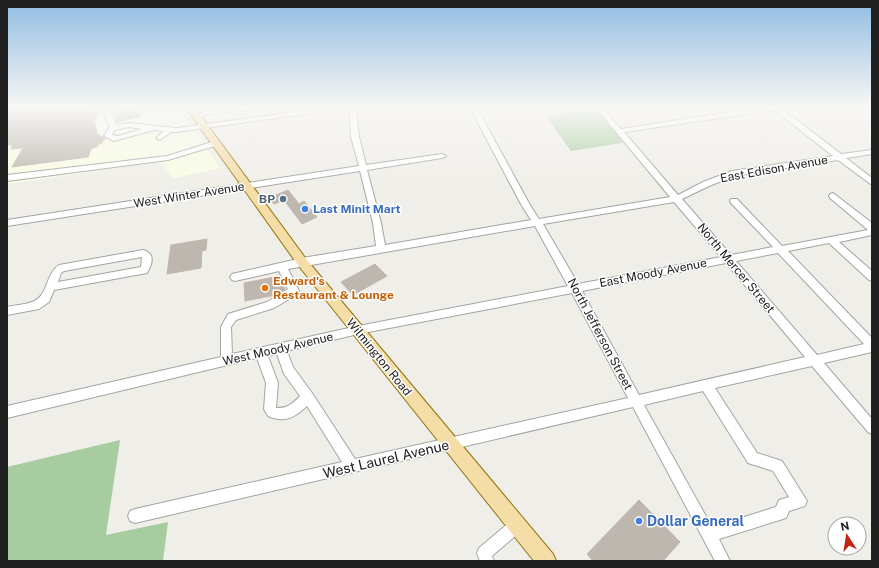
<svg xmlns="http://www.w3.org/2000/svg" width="879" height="568" font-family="'Public Sans',sans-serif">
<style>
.education{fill:#fafde4}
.forest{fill:#a7cca0}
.building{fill:#bdb7b0;stroke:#c1b7ab}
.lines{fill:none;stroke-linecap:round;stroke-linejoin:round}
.minor-casing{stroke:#a4a4a4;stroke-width:2}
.major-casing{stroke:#90750c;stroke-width:2}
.minor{fill:#fff;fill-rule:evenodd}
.major{fill:#f5dda8;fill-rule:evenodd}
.service-dot{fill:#5c6f8a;stroke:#fff;stroke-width:1.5}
.shop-dot{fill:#3f7fe0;stroke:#fff;stroke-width:1.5}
.food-dot{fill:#e8710a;stroke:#fff;stroke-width:1.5}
.labels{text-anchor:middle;stroke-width:3;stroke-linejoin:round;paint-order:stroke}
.street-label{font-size:12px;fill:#202020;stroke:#fff}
.service-label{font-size:12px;font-weight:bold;fill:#4e5e75;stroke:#fff;text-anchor:end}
.shop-label{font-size:12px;font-weight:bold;fill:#366cbe;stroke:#fff;text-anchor:start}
.food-label{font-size:12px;font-weight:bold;fill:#c56008;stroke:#fff;text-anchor:start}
.near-street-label{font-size:14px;fill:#202020;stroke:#fff}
.near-shop-label{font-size:14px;font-weight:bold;fill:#366cbe;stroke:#fff;text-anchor:start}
</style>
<rect width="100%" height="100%" fill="#f0eee8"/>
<polygon class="education" points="7,108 178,108 220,168 174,178 160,162 7,184"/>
<g class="forest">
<polygon points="600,109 628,142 571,151 546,116"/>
<polygon points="120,440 106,535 168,522 163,561 7,561 7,467"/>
</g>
<g class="building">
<polygon points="7,108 92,108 90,112 100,111 96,119 94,119 97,134 106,139 102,141 102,143 97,145 98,146 91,149 88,157 12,167 23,148 11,149 13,145 7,145"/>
<polygon points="118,108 142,108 139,117 117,122 114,110"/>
<polygon points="288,190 299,204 304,201 317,217 302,224 284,200 274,204 269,198"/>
<polygon points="207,239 206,250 202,251 201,268 167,274 171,245"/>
<polygon points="375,264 387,276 353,295 341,282"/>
<polygon points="280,276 285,289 276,295 245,301 244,283"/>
<polygon points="639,500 680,542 663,561 593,561 587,554"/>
</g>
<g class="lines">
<g class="minor-casing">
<g id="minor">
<path d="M105 108H112V116L117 125 129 123 177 128 324 108H347L177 132H171L160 140 156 138 163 131 154 130 114 141 104 136 110 126 104 116ZM129 127 142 129 118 136 112 135 115 130Z"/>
<polygon points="211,108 255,108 252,110 215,113 196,118 192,116 211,110"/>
<path d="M349 108H356L359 137 366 165 442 154 446 156 442 158 367 170 381 223 385 245 531 220 522 206 470 108H477L530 205 539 219 670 197 596 108H603L621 129 757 108H781L841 154 872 150V154L846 158 872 178V185L838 160 734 176 709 186 682 199 731 255 773 247 731 203 730 201 731 199H737L782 246 868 230 830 198 829 196 830 194 833 193 872 223V235L839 242 872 271V281L869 280 829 243 788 251 872 338V352L824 363 872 419V434L868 432 812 366 715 388 757 453 782 461 807 501 805 506 789 511 786 518 719 539 730 561H715L633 407 135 523 130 521 128 516 130 511 135 509 342 462 307 406C294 418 285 423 268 416L264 409 266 383 257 358 7 418V406L221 357V327L228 314 267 302 288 289 279 271 235 281 232 280 230 277 232 274 302 258 376 246 373 223 360 171 7 226V220L359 166 351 137ZM774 110 833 156 732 171 703 182 678 195 624 132ZM674 202 721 257 578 284 543 224ZM535 226 568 286 358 326 232 354 231 327 236 320 274 308 298 294 299 291 288 269ZM778 253 864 344 817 355 736 261ZM726 263 805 357 639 395 582 291ZM572 293 628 398 355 459 312 393 293 367 287 351 358 334ZM277 354 284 374 300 396C293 403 287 409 276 408L278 383 268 356ZM703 391 748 463 773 471 789 497 779 500 776 507 712 527 644 405Z"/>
<polygon points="215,141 218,141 218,145 168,160 7,181 7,175 167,156"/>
<path d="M143 250C155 253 153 263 147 273L54 290 49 302 39 309 7 315V307C15 305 24 305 32 302 49 296 45 274 59 265ZM142 257 141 267 58 282 61 273 64 271Z"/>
<polygon points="517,518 522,520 524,525 522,530 492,556 494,561 480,561 477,553 479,548 512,520"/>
</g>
</g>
<g class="major-casing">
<polygon id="major" points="186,108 195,108 306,259 553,554 556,561 534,561 298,265"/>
</g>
<use href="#minor" class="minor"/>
<use href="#major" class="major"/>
</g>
<linearGradient id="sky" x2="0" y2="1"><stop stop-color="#90bde2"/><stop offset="0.57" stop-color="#f8f7f5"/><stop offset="1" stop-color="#f8f7f5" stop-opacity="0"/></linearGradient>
<rect width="879" height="188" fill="url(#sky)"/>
<circle class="service-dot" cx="283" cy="199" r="4"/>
<g class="shop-dot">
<circle cx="305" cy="209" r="4"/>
<circle cx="639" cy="521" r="4"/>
</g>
<circle class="food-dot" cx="265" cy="288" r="4"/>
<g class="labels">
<g class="street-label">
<text transform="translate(774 169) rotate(-10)" y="4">East Edison Avenue</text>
<text transform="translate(189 195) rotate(-9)" y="4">West Winter Avenue</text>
<text transform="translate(736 268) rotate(50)" y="4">North Mercer Street</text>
<text transform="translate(653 273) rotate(-11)" y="4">East Moody Avenue</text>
<text transform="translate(600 334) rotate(62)" y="4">North Jefferson Street</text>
<text transform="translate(278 349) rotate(-13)" y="4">West Moody Avenue</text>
<text transform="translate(379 357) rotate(51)" y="4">Wilmington Road</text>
</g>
<g class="service-label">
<text x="275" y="203">BP</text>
</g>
<g class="shop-label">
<text x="313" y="213">Last Minit Mart</text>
</g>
<g class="food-label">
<text x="273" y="285">Edward's<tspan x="273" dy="14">Restaurant &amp; Lounge</tspan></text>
</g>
<g class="near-street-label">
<text transform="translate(386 459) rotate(-13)" y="5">West Laurel Avenue</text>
</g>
<g class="near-shop-label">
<text x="647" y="526">Dollar General</text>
</g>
</g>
<rect width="879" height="568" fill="none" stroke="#202020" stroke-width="16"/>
<g transform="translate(847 536) rotate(348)"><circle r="19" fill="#ffffff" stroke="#a6a6a6"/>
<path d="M0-3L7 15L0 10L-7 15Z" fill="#c02610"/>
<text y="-6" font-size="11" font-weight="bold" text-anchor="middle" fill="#202020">N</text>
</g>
</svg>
